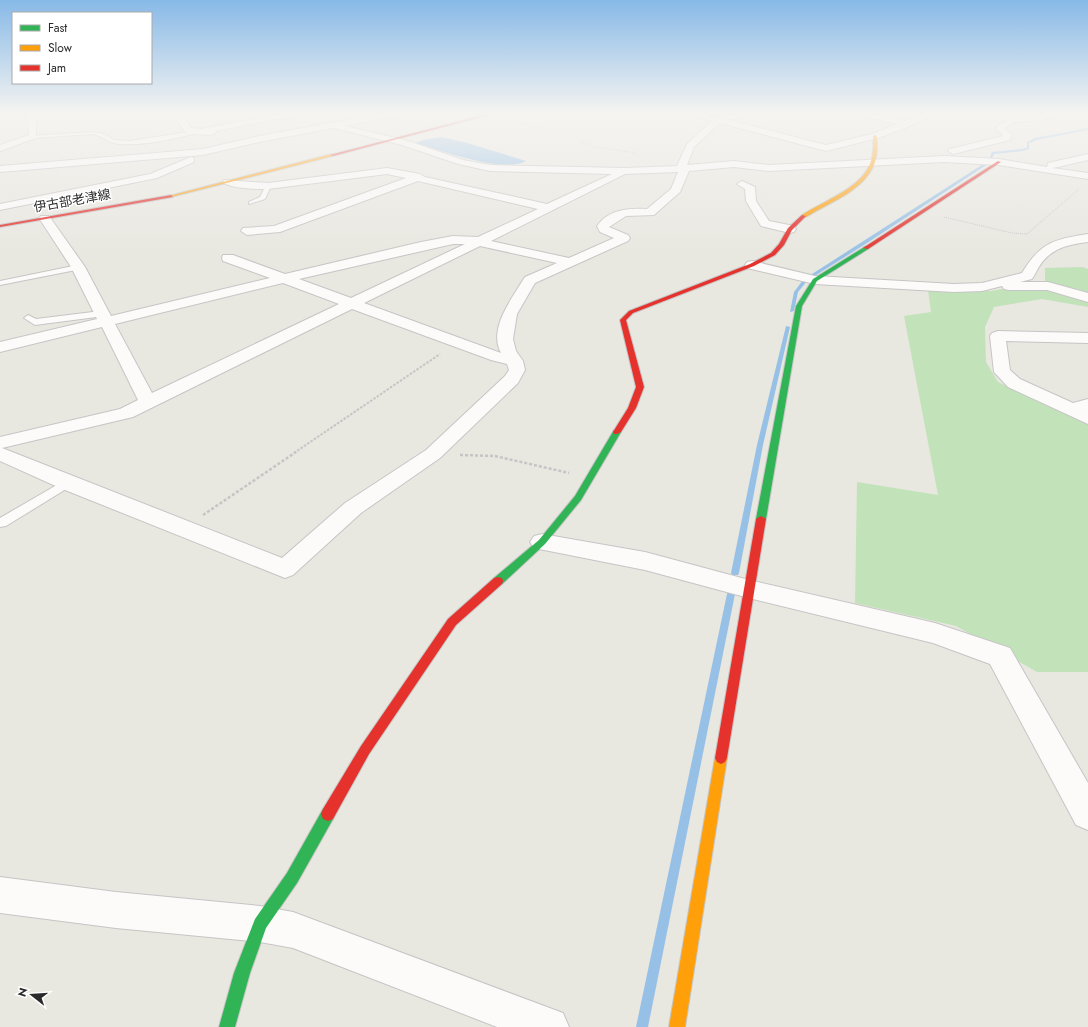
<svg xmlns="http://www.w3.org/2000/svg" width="1088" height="1027" font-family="Jost,'Noto Sans JP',sans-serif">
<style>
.green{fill:#c2e3ba}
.water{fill:#97c0e6}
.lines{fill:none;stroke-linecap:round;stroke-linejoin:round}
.stream{fill:#97c0e6;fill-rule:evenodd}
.lane-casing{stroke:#c6c5c5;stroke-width:2}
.street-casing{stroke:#c6c5c5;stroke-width:2}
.fast-casing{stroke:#c6c5c5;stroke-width:2}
.slow-casing{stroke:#c6c5c5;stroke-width:2}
.jam-casing{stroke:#c6c5c5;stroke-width:2}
.path-far2{stroke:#c6c5c5;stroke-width:1;stroke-dasharray:1 1;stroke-linecap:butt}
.path-far1{stroke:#c6c5c5;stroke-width:2;stroke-dasharray:2.5 1.5;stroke-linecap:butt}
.path{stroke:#c6c5c5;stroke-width:2.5;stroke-dasharray:3 2;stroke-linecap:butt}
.lane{fill:#fcfbfa;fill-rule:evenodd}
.street{fill:#fcfbfa;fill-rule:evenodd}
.fast{fill:#30b455;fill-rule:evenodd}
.slow{fill:#ff9f0a;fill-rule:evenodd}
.jam{fill:#e5322d;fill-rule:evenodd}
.labels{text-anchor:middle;stroke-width:3;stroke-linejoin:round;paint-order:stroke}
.far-street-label{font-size:13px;fill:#2a2a2a;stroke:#fff}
</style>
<rect width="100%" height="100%" fill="#e8e7e0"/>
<polygon class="green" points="1082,267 1088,269 1088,307 1042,299 994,307 985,327 986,362 998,382 1088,425 1088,672 1037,672 956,626 855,603 857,482 938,495 904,316 931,312 928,290 991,291 1045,281 1045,268"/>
<path class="water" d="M442 137 467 143 526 161C503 174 440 150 415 143L423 140Z"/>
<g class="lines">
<g class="stream">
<polygon points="1088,128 1088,130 1037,140 1029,143 1029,149 1023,151 994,154 991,160 989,159 992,152 1022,149 1027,148 1027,142 1035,138"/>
<polygon points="988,161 991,162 867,243 813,277 809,276"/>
<polygon points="803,280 807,281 798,292 794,311 790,312 794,292"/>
<polygon points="786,326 790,327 763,445 739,573 738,575 732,575 731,573 757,445"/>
<polygon points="731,591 734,592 735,594 648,1027 636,1027 727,594 728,592"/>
</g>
<g class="lane-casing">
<g id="lane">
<path d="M195 131 197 133C173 139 144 146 119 144 109 143 103 136 93 134L33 138 30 136 93 132 104 134 114 140 130 141Z"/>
<polygon points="266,185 271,186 265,199 249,204 249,202 260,197"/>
<polygon points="78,265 82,267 81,269 0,285 0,281"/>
<polygon points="101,311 104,312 104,316 35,325 24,318 28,315 36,319"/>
<polygon points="67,479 71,480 73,483 71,486 6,526 0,527 0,518"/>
</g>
</g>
<g class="street-casing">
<g id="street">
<polygon points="28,112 36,112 36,138 0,151 0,145 29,135"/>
<path d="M172 112H180L191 128 202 129 290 112H306L302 114 216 131 215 134C205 136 194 134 185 132Z"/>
<path d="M393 112H409L405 114 345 126 408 141 463 160 490 165 624 168 677 166 687 144 712 121 684 112H697L718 118 745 112H760L729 120 826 145 872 134 897 124 848 112H862L905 121 927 112H938L910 126 878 138 826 151 720 123 694 147 687 165 734 161 769 165 944 156 999 159 1047 167 1048 163 1088 154V160L1053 168 1088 173V179L999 165 944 162 769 171 734 167 689 171 680 192 654 215 626 216 609 227 628 235 630 238 628 241 535 283 517 314 513 339 516 351 523 361 525 370 518 383 440 458 361 513 293 575 285 578 60 488 0 461V437L120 409 138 400 102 327 0 352V342L97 319 71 267 39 218 41 216H49L85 267 111 316 270 278 223 261 222 258 223 255H233L285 274 421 242 453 236 478 237 538 209 418 181 280 232 247 235 241 231 243 228 274 226 406 178 387 174 268 189C258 189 230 189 223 182L224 180 268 183 387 168 420 174 425 177 547 204 612 174 490 171 458 164 402 145 334 128 264 141 203 155 0 172V166L203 149 264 135ZM678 172 671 189 647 209C629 208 609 209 597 226L600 232 614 238 569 258 491 241 625 174ZM453 244H465L351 298 299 279ZM480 246 557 263 525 277 523 280C511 300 488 329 501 353L364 303ZM283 283 339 304 152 393 115 324ZM352 309 491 360 507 364 509 370 505 376 426 450 345 503 282 558 2 448 133 417Z"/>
<path d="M1052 112H1064L1042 120 1014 122 1005 128 1012 135 1010 140 953 154 948 151 950 149 1003 136 996 128C1010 112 1034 118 1052 112Z"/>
<polygon points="191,157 194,158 194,162 157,178 0,210 0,204 150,174"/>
<polygon points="742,181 755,187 756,201 769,221 794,226 796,229 794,232 790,233 761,226 746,201 745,189 737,184"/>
<path d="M1088 234V242C1072 244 1055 247 1044 260 1039 265 1036 273 1032 279L1020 282H1048L1088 293V302L1047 290H1009L1004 289 1002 286 982 291 954 292 815 284 747 268 745 265 747 262 752 261 815 276 954 284 982 283 1022 273C1040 243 1054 239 1088 234Z"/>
<polygon points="998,331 1088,333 1088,343 1006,341 1010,370 1020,379 1073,403 1088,399 1088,424 1008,387 994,372 990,336 992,333"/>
<polygon points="542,534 645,552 749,580 935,623 1010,648 1088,783 1088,830 1076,825 990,664 933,643 749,598 645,570 534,548 530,542 534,536"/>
<polygon points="0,877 116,892 260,906 293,912 563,1013 569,1027 497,1027 293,948 260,942 116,928 0,913"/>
</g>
</g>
<g class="fast-casing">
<g id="fast">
<polygon points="866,246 869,248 868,249 817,281 802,306 766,519 761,522 758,521 756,519 796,306 813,279"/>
<polygon points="614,430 617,430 621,432 581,500 545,544 502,584 494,584 493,581 494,578 539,540 575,496"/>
<polygon points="328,807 333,809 335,814 333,819 297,883 266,928 250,973 235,1027 219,1027 234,973 255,919 287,873 323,809"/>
</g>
</g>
<g class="slow-casing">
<g id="slow">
<path d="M875 135 877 136C877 146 878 157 873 167 861 192 828 203 806 217H802V215C822 202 859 189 869 166 874 157 873 146 873 136Z"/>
<polygon points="332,154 333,156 171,197 169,196"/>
<polygon points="721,752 725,754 727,758 685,1027 669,1027 715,758 717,754"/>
</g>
</g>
<g class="jam-casing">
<g id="jam">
<polygon points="495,112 500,112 333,156 330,155"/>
<polygon points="998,161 1001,162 868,249 863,248"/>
<polygon points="171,195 173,197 0,227 0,225"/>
<polygon points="802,215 806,216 792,230 784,245 775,255 754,266 633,313 626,320 644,387 636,408 621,432 617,434 614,434 613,432 628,408 636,387 620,320 629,311 750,264 771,253 779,244 788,228"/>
<polygon points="761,516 766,519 727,758 725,762 721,764 717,762 715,758 756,519"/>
<polygon points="498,577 502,578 503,581 502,584 456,625 369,754 333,819 328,821 323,819 321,814 323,809 361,746 448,619 494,578"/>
</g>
</g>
<g class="path-far2">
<polyline points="509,120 551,132"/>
<polyline points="581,142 595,147 636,153 633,156"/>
<polyline points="944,217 1012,233 1027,234 1079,189"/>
</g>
<polyline class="path-far1" points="294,453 440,354"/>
<g class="path">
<polyline points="460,455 495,456 569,473"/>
<polyline points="203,515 296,452"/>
</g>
<use href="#lane" class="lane"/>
<use href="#street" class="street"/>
<use href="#fast" class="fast"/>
<use href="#slow" class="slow"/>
<use href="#jam" class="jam"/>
</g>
<linearGradient id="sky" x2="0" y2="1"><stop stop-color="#87b9e7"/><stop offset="0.44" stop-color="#f5f4f1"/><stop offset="1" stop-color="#f5f4f1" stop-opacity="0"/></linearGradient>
<rect width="1088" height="256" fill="url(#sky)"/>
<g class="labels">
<g class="far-street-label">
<text transform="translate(72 200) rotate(-10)" y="5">伊古部老津線</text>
</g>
</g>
<rect x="12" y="12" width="140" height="72" fill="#ffffff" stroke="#aaaaaa"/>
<rect x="20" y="25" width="20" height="6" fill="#30b455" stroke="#aaaaaa"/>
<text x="48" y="32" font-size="12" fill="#2a2a2a">Fast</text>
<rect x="20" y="45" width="20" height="6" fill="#ff9f0a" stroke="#aaaaaa"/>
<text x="48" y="52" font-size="12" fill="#2a2a2a">Slow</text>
<rect x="20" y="65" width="20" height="6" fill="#e5322d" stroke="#aaaaaa"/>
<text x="48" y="72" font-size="12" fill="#2a2a2a">Jam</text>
<g transform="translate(32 995) rotate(287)" stroke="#ffffff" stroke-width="3" paint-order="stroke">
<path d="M0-3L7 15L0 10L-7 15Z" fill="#2a2a2a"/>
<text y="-6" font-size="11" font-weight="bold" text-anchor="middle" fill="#2a2a2a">N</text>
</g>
</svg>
